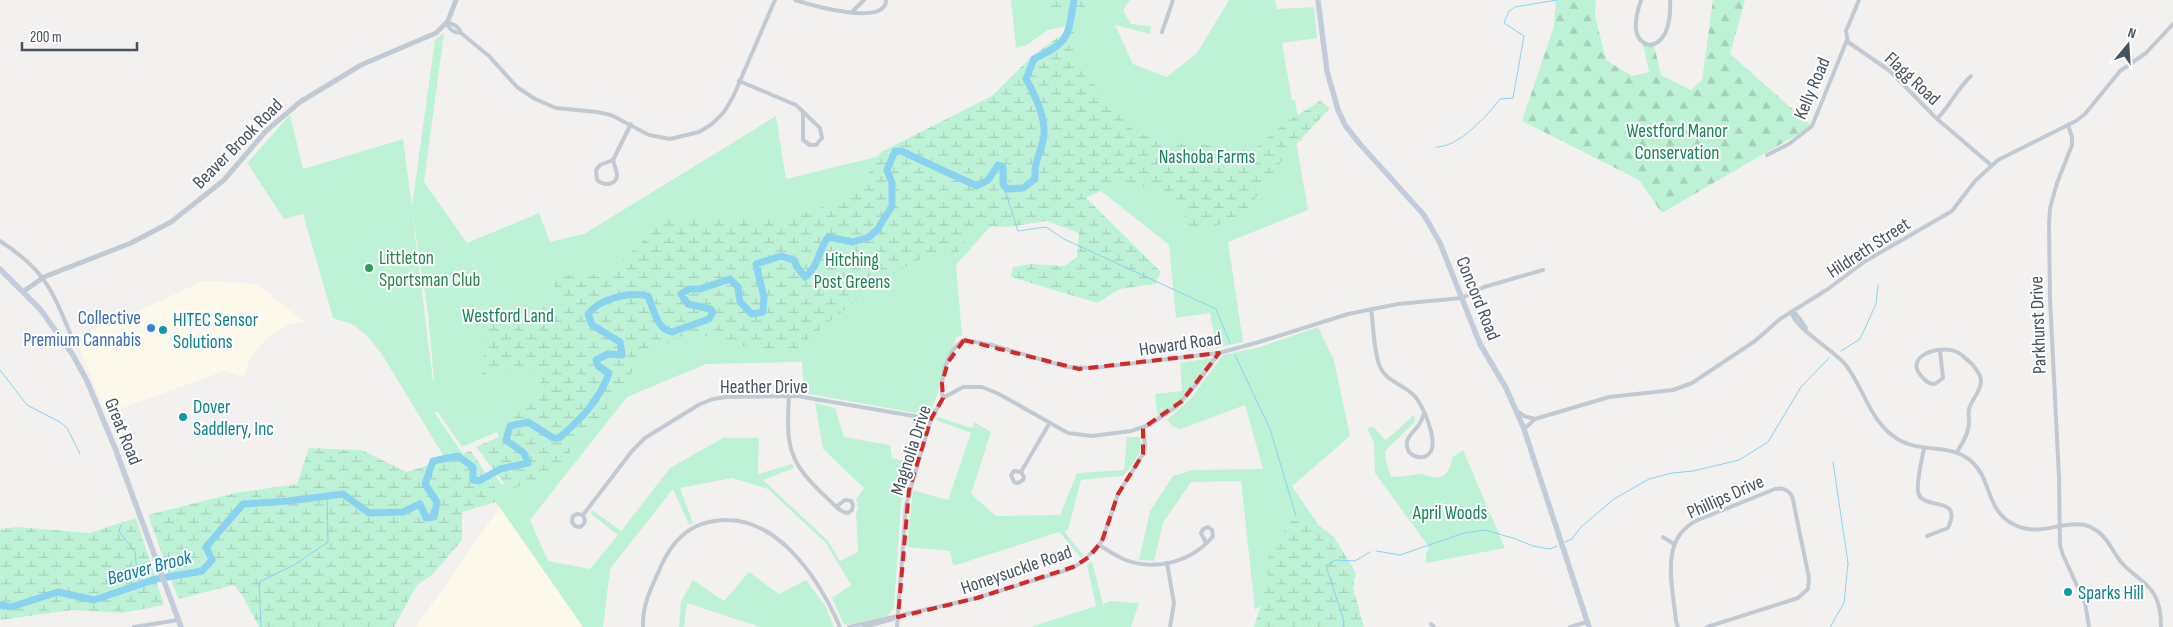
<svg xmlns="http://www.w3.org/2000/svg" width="2173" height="627" font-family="'Sofia Sans Condensed',sans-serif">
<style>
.commercial{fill:#fdf9ea}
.green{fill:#bef2d6;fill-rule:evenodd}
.forest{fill:url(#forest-firs)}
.wetland{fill:url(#wetland-marsh)}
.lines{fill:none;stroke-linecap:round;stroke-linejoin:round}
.stream{stroke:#89d3f1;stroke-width:1}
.river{stroke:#89d3f1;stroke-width:7}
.minor{stroke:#c1cad3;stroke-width:4}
.tertiary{stroke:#c1cad3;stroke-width:5}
.secondary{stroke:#c2ccda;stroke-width:5.5}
.marked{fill:none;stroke:#d62828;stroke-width:4;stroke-dasharray:10 6;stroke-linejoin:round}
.leisure-dot{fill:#2e9e5b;stroke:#fff;stroke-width:2}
.shop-dot{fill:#3f7fe0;stroke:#fff;stroke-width:2}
.culture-dot{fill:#0f9aa8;stroke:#fff;stroke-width:2}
.labels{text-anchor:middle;stroke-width:4;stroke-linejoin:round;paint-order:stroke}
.street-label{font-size:19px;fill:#47525f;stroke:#fff}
.park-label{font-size:19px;fill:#138655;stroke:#fff}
.leisure-label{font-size:19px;fill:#27864d;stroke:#fff;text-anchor:start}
.shop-label{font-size:19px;fill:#366cbe;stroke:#fff;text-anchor:end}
.culture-label{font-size:19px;fill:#0d838f;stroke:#fff;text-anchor:start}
.water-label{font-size:20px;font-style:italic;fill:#067cad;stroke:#fff}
</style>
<defs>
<pattern id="forest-firs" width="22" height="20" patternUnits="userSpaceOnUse" patternTransform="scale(1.25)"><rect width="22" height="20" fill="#bef2d6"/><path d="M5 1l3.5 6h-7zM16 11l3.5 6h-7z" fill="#a5d1ba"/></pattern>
<pattern id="wetland-marsh" width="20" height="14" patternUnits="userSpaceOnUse" patternTransform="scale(1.25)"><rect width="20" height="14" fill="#bef2d6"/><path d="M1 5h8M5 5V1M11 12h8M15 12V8" fill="none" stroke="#a5d1ba"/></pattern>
</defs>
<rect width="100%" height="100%" fill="#f3f1f0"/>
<g class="commercial">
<polygon points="203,281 257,284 304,322 288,325 265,339 249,361 243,377 224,371 106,414 75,336 124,318"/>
<polygon points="500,507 583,627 416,627"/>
</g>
<g class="green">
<polygon points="1011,0 1130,0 1123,10 1131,24 1151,26 1150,34 1115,25 1133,64 1167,77 1197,53 1229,0 1275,0 1277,9 1314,7 1317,38 1282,43 1292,100 1295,100 1302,140 1296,141 1308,210 1228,242 1243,342 1216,348 1210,313 1176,318 1169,245 1096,187 1061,57 1070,25 1048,30 1027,45 1016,48"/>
<path d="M444 33 424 182 467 243 539 213 550 242 584 234 776 116 786 179 888 154 1015 199 956 265 962 335 956 337 931 412 927 415 804 393 802 362 706 364 627 397 530 520 548 561 590 569 618 535 591 514 592 510 621 531 670 468 723 438H759L758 474 792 464 794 468 763 480 828 541 840 561 858 552 856 513 858 508 856 499 864 488 823 449 815 403 835 408 844 437 890 445 892 458 912 463 901 504 894 608 887 616 847 625 843 623 832 598 851 585 826 543 768 489 732 478 680 488 693 523 689 525 673 489 610 569 603 627H583L482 482 495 475 502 485 504 484 501 441 497 432 462 447 437 411 435 413 467 460H446L383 356 370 339 354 325 333 318 303 214 284 219 247 163 290 115 303 169 403 139 412 206 435 40ZM412 211 428 313 434 381H433Z"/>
<polygon points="1318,327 1334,360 1350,436 1292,486 1330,542 1255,610 1241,481 1191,482 1163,523 1154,561 1139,560 1150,511 1173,476 1192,470 1263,469 1245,405 1181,429 1172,426 1167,420 1192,397 1223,355 1260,347"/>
<polygon points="1217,357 1186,400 1158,422 1155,394 1182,391 1180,363"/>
<path d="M1414 415 1415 422 1385 451V459L1391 476C1402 478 1410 475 1420 474 1425 474 1423 475 1428 476 1443 481 1451 472 1452 458L1463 450 1505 548 1426 563V554L1429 547 1375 473 1374 443 1367 428 1373 427 1386 440Z"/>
<path d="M937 417 972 428 974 422 991 432 971 494 996 516 1060 515 1077 473 1124 470 1127 437H1139C1147 451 1131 466 1123 476L1081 480 1068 530 1064 531 1084 556 1081 558 1059 532 953 566 950 551 907 547 913 490 948 500 971 433 936 420Z"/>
<polygon points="1092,561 1103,604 1110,601 1139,603 1131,627 1031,627 1096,606 1087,565"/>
<polygon points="749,572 779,594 806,580 826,607 834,627 760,627 687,603 684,627 679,627 681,602 693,580 724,601"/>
</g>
<polygon class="forest" points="1556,0 1596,0 1595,15 1606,60 1632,76 1649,72 1643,43 1654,45 1661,75 1691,90 1702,80 1713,0 1745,0 1730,54 1812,126 1662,213 1639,180 1522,121 1554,26"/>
<g class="wetland">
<polygon points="1031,0 1090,0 1078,16 1072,59 1136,133 1177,143 1254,149 1285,123 1320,101 1330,108 1287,154 1240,219 1191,232 1179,203 1148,188 1119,182 1086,198 1161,272 1155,284 1120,289 1097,303 1011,277 1013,267 1032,264 1065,266 1077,257 1079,233 1047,221 1008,227 977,226 956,255 928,255 881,280 796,349 746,347 726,339 688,333 642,358 606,410 549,476 509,490 476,447 501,436 517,412 539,388 544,370 512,368 482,375 487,320 520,305 531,306 562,304 550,276 608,274 667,218 713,220 752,217 785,220 826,206 861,186 881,152 992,96 1032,56 1067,31 1068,15"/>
<polygon points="309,448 361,450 407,472 471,451 503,500 462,512 462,540 432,575 417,585 394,627 259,627 242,595 234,585 178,599 148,515 235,493 297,484"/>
<polygon points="136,518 164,605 122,613 72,610 0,620 0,529 17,527 89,533"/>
<polygon points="1312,520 1334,537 1356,573 1353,588 1364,627 1254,627 1268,582 1269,554 1291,521"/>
</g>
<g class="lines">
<g class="stream">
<path d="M1436 147C1458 148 1488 115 1500 99L1513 98 1524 36 1504 23 1509 11 1515 7 1557 0"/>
<polyline points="1003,184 1018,231 1046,227 1064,239 1216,309 1230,343"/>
<polyline points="1841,351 1860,339 1876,304 1878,285"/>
<polyline points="1235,355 1270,429 1296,516"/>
<polyline points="0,370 27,405 60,422 67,428 80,454"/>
<polyline points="121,525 119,531 135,552 137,571 140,584"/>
<polyline points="1565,542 1572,539 1581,527 1614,499 1649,479 1672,473 1693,471 1739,460 1768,442 1801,387 1829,358"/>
<polyline points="1376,551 1400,555 1464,533 1485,530 1516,539 1533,546 1550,549 1557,546"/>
<polyline points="261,627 259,582 294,565 328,542 327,496"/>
<polyline points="1343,627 1344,621 1326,566 1335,560 1355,561 1370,552"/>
<polyline points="1830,627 1844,603 1848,563 1833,462"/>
</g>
<path class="river" d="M0 605 11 607 58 592 94 600 156 579 202 571 212 560 206 547 243 504 288 501 343 494 369 513 403 512 420 504 426 518 434 517 437 502 425 484 433 461 458 456 473 467V480L479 481 500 469 528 463 524 453 506 440 510 426 528 422 553 438H559C581 419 599 401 609 373L598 366 596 360 608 354 622 355 620 342 592 325 588 314C599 299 630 291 648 296 654 309 656 329 672 332L709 319 713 312 710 309 688 304 681 294 689 289H700L730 279 738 287 740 302 752 314 763 312 764 297 756 264 781 256 794 260 797 267 805 277C819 266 818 251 828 237L853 242 869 237 877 230 892 206V183L887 170 895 151H901L977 186 988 180 998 165 1003 167V184L1007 189 1023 188 1035 179C1034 164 1039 155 1043 141 1048 122 1035 95 1026 79L1034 59C1069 42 1068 38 1074 0"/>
<g class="minor">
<path d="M795 0C811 5 886 27 886 0"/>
<path d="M1641 0C1636 15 1629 42 1651 45 1669 41 1671 15 1670 0"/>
<polyline points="1859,0 1846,31 1848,42 1890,71 1936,118 1991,165"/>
<polyline points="852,12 864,0"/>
<path d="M447 23C453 23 459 27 461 33L489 56 517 87 535 99 556 108 597 112 611 115 649 135 670 139 699 132 712 124 724 112 733 97 775 0"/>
<path d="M447 23C449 30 455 33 461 33"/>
<polyline points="1162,32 1173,0"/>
<polyline points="739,81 796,105 820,128 822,138 816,145 810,145 803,140 803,112"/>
<path d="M1937 119C1950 106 1957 89 1971 76"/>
<polyline points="2068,125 2072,137 2072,145 2057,183 2050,208 2049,224 2050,299 2059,477 2060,545 2063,555 2085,603 2089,627"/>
<polyline points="1767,155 1789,144 1812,126 1847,40"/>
<path d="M613 160 600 165 596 170 597 180C604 186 617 186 617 174 616 169 614 164 613 160L631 124"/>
<path d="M0 241C43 269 51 287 70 333"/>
<path d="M1371 309C1374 327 1373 350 1380 367 1388 384 1408 385 1417 399 1425 411 1444 453 1423 457 1417 458 1413 456 1409 452 1403 439 1411 435 1418 426 1421 423 1422 418 1424 414"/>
<path d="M1791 312C1796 329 1832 349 1845 364 1865 389 1869 422 1899 440 1922 453 1950 443 1971 461 1992 479 1985 507 2011 523 2039 539 2059 520 2085 525 2091 527 2097 530 2102 535 2110 543 2114 554 2121 562 2131 574 2146 581 2154 594 2160 604 2161 615 2161 627"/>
<polyline points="1791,312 1796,314 1806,328"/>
<path d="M1940 351 1943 378 1935 384C1930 384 1928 383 1925 380 1899 357 1939 344 1957 352 1963 355 1967 360 1972 364 1976 369 1981 374 1981 381 1981 391 1972 399 1969 409 1968 414 1969 419 1969 424 1968 435 1962 444 1957 452"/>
<path d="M789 396C786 447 788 462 827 498 833 503 840 513 848 513L852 510 853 505 851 501 845 500 837 506"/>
<path d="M943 398C939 381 947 349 964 340L992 345 1067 367 1094 368 1219 353 1259 342 1348 314 1398 304 1462 298 1484 287 1543 270"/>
<polyline points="1517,411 1524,416 1535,419 1609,397 1673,390 1692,383 1755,341 1780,319 1828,289 1864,262 1952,211 1975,181 1998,160 2076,121 2085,114 2120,71 2146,53 2173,24"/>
<polyline points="1524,429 1535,419"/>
<path d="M1924 449C1922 458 1915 488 1919 495 1927 510 1963 496 1948 528L1927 536"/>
<polyline points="1021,472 1024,477 1023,480 1018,483 1014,482 1011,475 1014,471 1021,472 1049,424"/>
<polyline points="583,515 585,520 584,524 580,527 575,526 572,522 573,516 577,514 583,515 632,451 645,438 700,404 713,399 727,397 797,396 931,419"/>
<polyline points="1663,537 1674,544"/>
<path d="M1099 545C1107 550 1115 555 1123 559 1155 572 1192 562 1213 536L1212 530 1208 527 1203 529 1201 533 1206 543"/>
<polyline points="1167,563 1174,603 1170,627"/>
<polyline points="1431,624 1434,627"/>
<polyline points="134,627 178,620"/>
<path d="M643 627C642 605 652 586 661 566 671 544 685 527 709 522 773 507 818 577 840 627"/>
<polyline points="849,627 977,598 1067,570 1083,562 1102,541 1118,494 1143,454 1145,446 1143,428"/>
<polyline points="864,627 893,619"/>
<polyline points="897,627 906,505 931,419 943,398 963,387 982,387 999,394 1068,433 1092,436 1131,431 1149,425 1176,407 1195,386 1219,353"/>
<polyline points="1570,627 1587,622"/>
<path d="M1678 627 1676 621C1673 587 1658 538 1698 520L1775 489C1784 487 1791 491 1793 500L1809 578 1808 589 1798 598 1707 627"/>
</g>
<polyline class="tertiary" points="24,291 44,277 131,243 171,222 224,180 266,131 300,102 361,65 436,33 448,21 456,0"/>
<g class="secondary">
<polyline points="1318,0 1327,71 1338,110 1345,125 1359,143 1424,215 1440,243 1480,344 1506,388 1524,429 1589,627"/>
<polyline points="0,269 40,309 73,355 87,381 115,448 181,627"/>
</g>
</g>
<path class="marked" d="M964 340 1079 369 1219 353 1182 401 1143 428V454L1118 494 1102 541 1089 557 1073 567 977 598 898 617 909 490 931 419 943 398 942 383 948 362Z"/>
<circle class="leisure-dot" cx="369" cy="268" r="5"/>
<circle class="shop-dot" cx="151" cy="328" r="5"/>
<g class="culture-dot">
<circle cx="163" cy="330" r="5"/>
<circle cx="183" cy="417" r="5"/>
<circle cx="2068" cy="592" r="5"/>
</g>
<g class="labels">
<g class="street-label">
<text transform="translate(1913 78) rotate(43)" y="7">Flagg Road</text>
<text transform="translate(1811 88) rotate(-67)" y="7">Kelly Road</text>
<text transform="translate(237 143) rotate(-45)" y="7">Beaver Brook Road</text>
<text transform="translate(1868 247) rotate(-33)" y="7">Hildreth Street</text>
<text transform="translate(1479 298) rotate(68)" y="7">Concord Road</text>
<text transform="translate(2037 325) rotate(-92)" y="7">Parkhurst Drive</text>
<text transform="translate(1180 343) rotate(-8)" y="7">Howard Road</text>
<text x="764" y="393">Heather Drive</text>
<text transform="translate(124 431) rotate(68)" y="7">Great Road</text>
<text transform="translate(910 450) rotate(-72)" y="7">Magnolia Drive</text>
<text transform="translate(1725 496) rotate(-24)" y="7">Phillips Drive</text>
<text transform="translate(1016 569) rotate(-19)" y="7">Honeysuckle Road</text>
</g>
<g class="park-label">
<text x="1677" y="137">Westford Manor<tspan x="1677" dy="22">Conservation</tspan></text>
<text x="1207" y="163">Nashoba Farms</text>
<text x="852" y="266">Hitching<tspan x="852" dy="22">Post Greens</tspan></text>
<text x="508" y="322">Westford Land</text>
<text x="1450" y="519">April Woods</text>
</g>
<g class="leisure-label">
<text x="379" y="264">Littleton<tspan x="379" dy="22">Sportsman Club</tspan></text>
</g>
<g class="shop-label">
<text x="141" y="324">Collective<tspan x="141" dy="22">Premium Cannabis</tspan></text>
</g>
<g class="culture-label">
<text x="173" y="326">HITEC Sensor<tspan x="173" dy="22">Solutions</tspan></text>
<text x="193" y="413">Dover<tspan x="193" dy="22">Saddlery, Inc</tspan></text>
<text x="2078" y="599">Sparks Hill</text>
</g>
<g class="water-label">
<text transform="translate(149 567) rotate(-15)" y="7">Beaver Brook</text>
</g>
</g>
<g transform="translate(2128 45) rotate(18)" stroke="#ffffff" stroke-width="4" paint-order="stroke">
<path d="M0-4L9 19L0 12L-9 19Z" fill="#47525f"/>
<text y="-8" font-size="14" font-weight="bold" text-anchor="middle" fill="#47525f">N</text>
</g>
<path d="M22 42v8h115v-8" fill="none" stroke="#47525f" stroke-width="2.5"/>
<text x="30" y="42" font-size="15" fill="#47525f" stroke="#ffffff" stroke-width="4" paint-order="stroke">200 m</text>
</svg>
